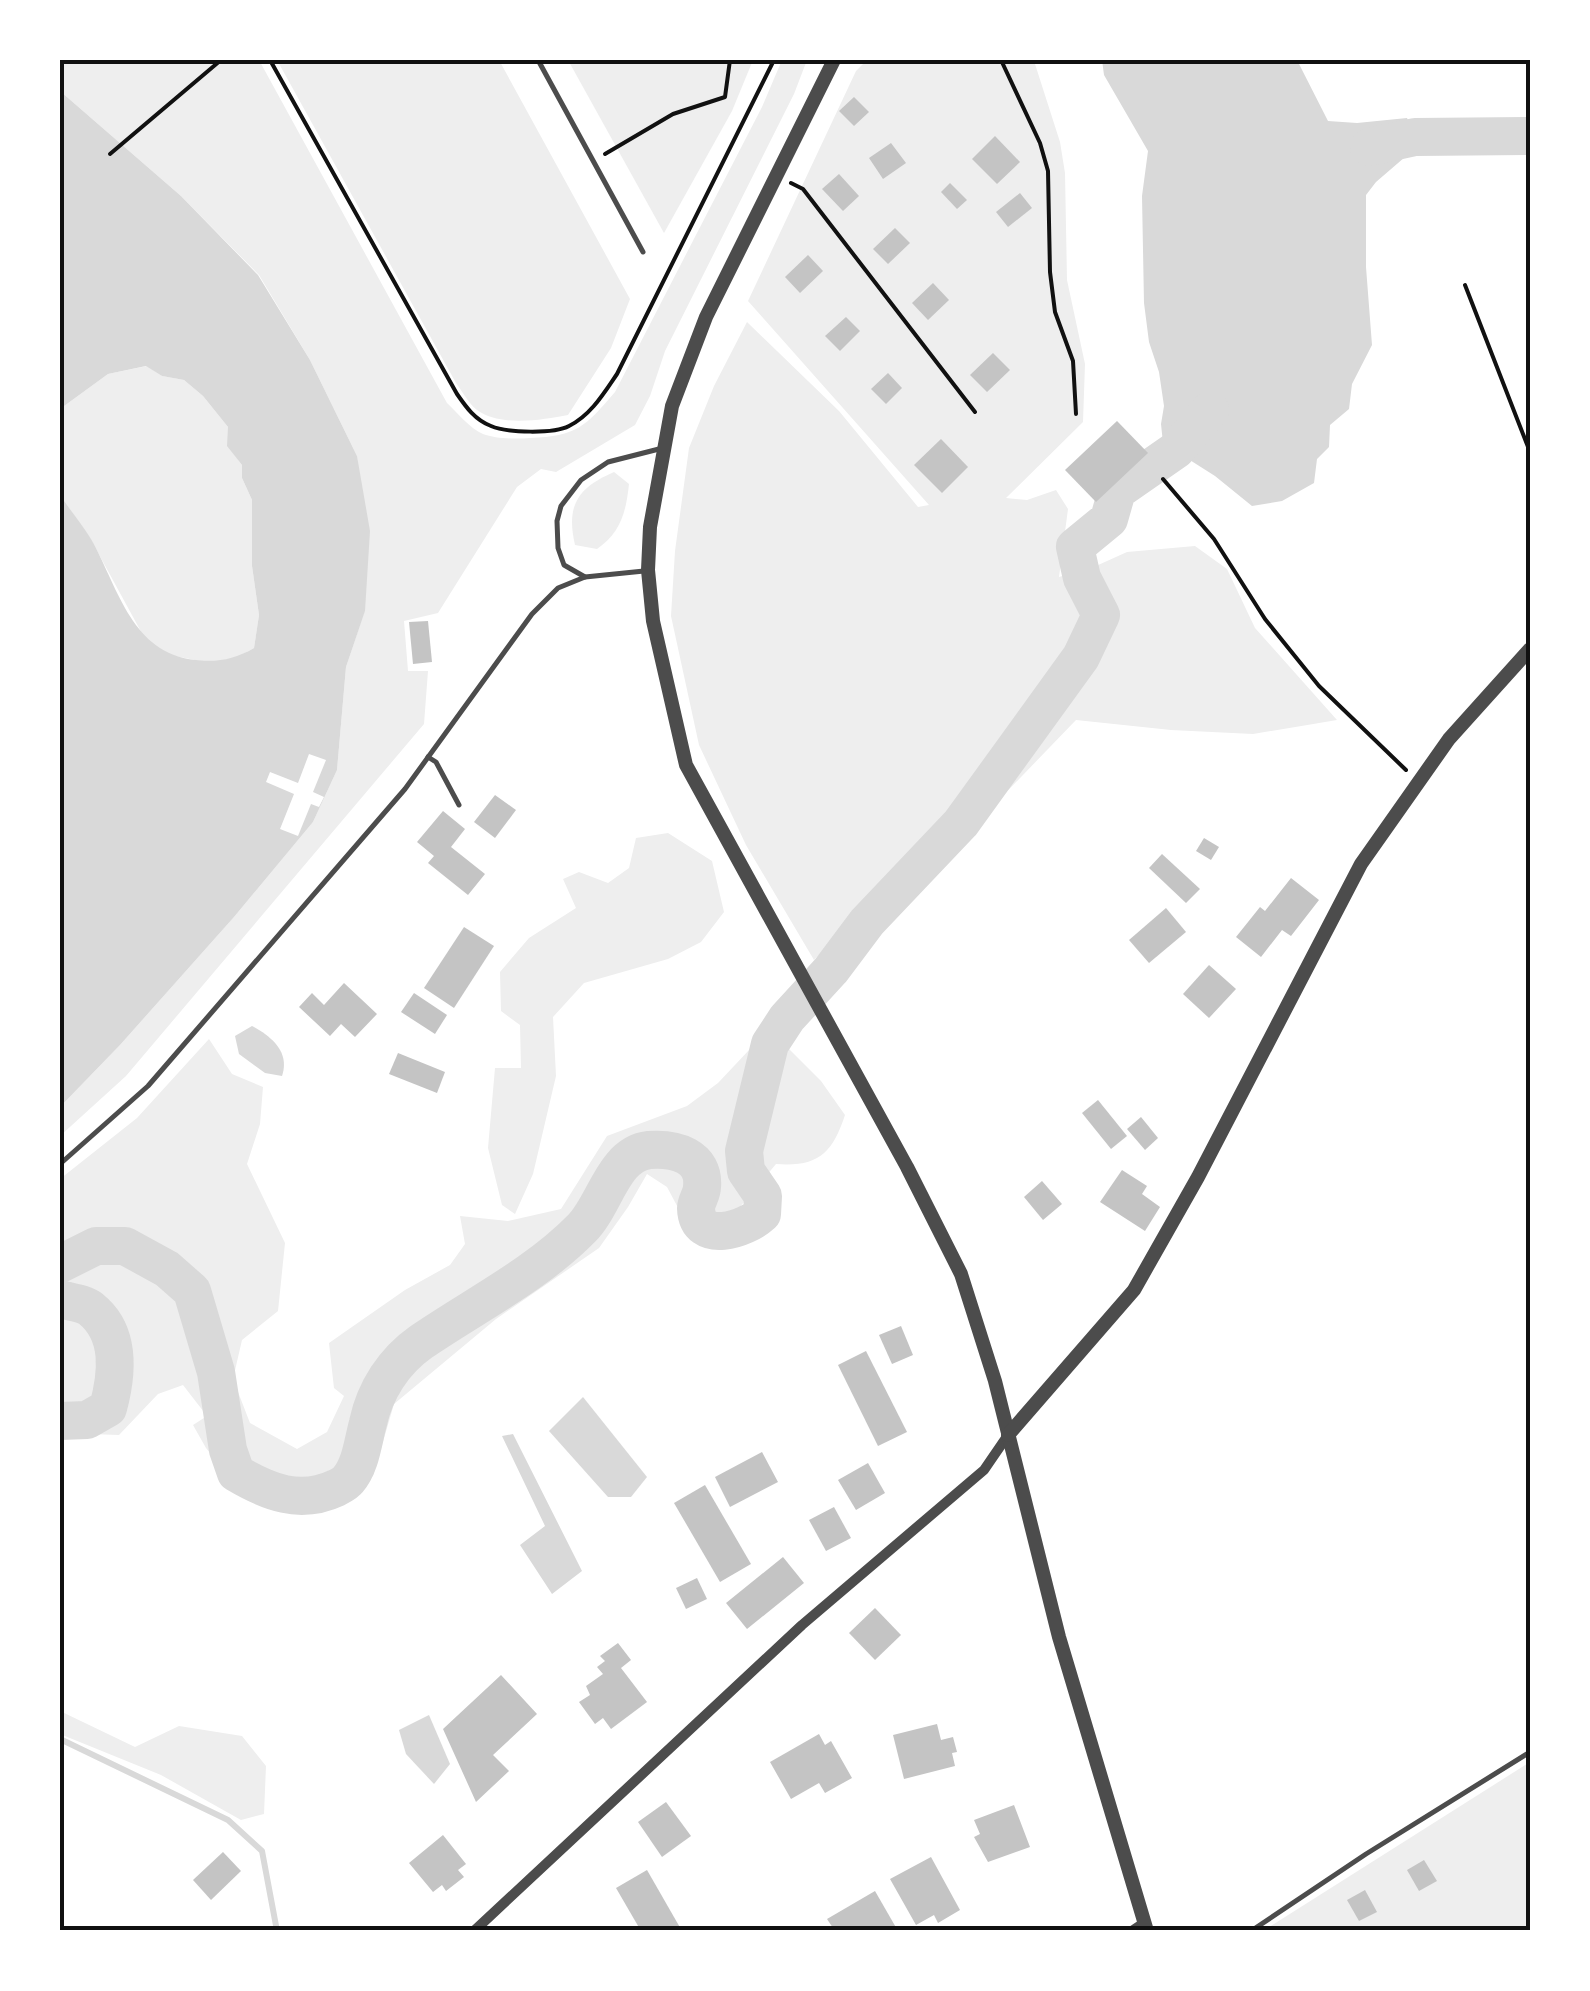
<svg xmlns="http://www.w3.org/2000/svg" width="1590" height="1991" font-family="'Exo 2',sans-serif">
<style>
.green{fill:#eee}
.water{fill:#d9d9d9}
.pier{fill:#fff}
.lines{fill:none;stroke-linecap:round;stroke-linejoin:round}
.stream{stroke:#d9d9d9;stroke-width:6}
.river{stroke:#d9d9d9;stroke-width:38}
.building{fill:#c4c4c4}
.path{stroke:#111;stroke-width:4}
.service{stroke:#4c4c4c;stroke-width:5}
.minor{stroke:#4c4c4c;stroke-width:10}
.tertiary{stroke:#4c4c4c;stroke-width:14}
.neatline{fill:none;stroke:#111;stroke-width:4}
</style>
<rect width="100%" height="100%" fill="#fff"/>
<g class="green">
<path d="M60 60H259L447 403C457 412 470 429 483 434 496 439 516 439 530 438 577 436 585 427 615 392L762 107 782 60H807L794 94 665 351 650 396 635 425 556 472 541 469 517 487 438 613 404 621 408 671H428L424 724 126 1076 60 1136V1107L120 1045 234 917 313 822 337 770 346 667 365 610 357 456 310 360 259 275 181 196 60 91Z"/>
<path d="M277 60H499L630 299 611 348 568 415C542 420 500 427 477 410 469 404 462 391 456 383Z"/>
<polygon points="568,60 753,60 732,111 664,233"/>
<polygon points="867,60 1033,60 1035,64 1060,142 1065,173 1067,280 1085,364 1083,422 1006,498 1027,500 1056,490 1068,509 1059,577 1096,566 1127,552 1195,546 1227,569 1255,628 1337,720 1253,734 1171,730 1076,720 939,862 936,830 814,960 746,845 699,745 671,616 675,551 689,448 714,386 747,322 839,411 918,507 929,505 748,301 856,71"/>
<polygon points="147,366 162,376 184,380 203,396 228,427 228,446 242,465 242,478 252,500 252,566 259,615 254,648 238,657 211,663 169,655 145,639 90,538 60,495 60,409 108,374"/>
<path d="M614 472 629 484C626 512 621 532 597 549L575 545C566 506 577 488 614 472Z"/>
<polygon points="668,833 712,861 724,912 701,942 668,959 584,983 553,1017 556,1076 533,1174 515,1214 502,1205 488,1148 495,1068 521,1068 520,1025 501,1011 500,972 529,938 576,908 563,879 579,872 608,883 629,868 636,838"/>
<path d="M209 1039 232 1074 263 1087 260 1124 247 1164 285 1243 278 1311 242 1340 233 1379 250 1423 297 1449 327 1432 344 1396 334 1388 329 1343 405 1290 450 1265 465 1244 460 1216 508 1221 561 1209 607 1136 687 1106 718 1083 750 1049 788 1048 821 1081 845 1115C832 1154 818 1167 776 1164L739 1208 692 1234 667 1187 647 1174 628 1207 599 1248 496 1319 394 1404 373 1476 321 1508 256 1502 240 1491 206 1448 193 1425 207 1416 183 1385 158 1394 119 1435 60 1433V1179L137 1118Z"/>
<polygon points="60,1711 135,1747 179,1726 242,1736 266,1766 264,1814 241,1820 161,1775 60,1734"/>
<polygon points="1530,1762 1530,1931 1263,1931"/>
</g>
<g class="water">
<polygon points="1102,60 1297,60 1328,121 1357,123 1407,118 1415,137 1412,151 1376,182 1366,195 1366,267 1372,345 1352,384 1349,409 1330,425 1329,447 1317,459 1314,483 1282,501 1252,506 1215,476 1163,443 1161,424 1164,406 1159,372 1149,342 1144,303 1142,196 1148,151 1104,75"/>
<path d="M60 91 181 196 258 275 310 360 357 456 370 531 365 611 346 667 337 770 313 822 234 917 120 1045 60 1107V495C70 510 82 524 91 539 117 585 130 648 188 659 213 663 232 661 254 648L259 615 252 566V500L242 478V465L227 446 228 427 203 396 184 380 162 376 146 366 108 374 60 409Z"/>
<path d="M252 1026C272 1037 290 1052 282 1076L265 1073 239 1054 235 1036Z"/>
<polygon points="583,1397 647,1477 631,1497 608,1497 549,1431"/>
<polygon points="513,1434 582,1571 552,1594 520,1545 545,1526 502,1436"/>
<polygon points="429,1715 450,1764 434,1784 406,1754 399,1730"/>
</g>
<polygon class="pier" points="309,754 326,760 313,792 324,797 319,807 311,804 298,836 280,829 294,794 266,782 270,772 298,783"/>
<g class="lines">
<polyline class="stream" points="60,1739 228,1820 262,1851 277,1931"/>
<g class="river">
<polyline points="1369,147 1415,137 1530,136"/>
<path d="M60 1264 96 1246H125L167 1269 192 1291 216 1372 228 1450 236 1473C268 1492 300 1505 336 1488 340 1486 346 1483 348 1480 361 1465 363 1441 368 1423 375 1390 394 1361 421 1342 475 1305 536 1275 582 1228 605 1205 613 1154 649 1150 675 1148 705 1156 702 1187 702 1194 696 1202 696 1208 697 1246 746 1229 762 1214L763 1196 746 1171 744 1151 770 1044 787 1018 831 970 867 922 961 823 1081 657 1101 615 1082 578 1075 547 1109 519 1117 491 1176 450 1210 410"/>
<path d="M60 1299C69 1302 84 1303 91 1309 122 1334 117 1375 108 1408L87 1420 60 1421"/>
</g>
</g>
<g class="building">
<polygon points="854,97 869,112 854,126 839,111"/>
<polygon points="995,136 1020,162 997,184 972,159"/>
<polygon points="891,143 906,163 883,179 869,158"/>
<polygon points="839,174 859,196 843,211 822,189"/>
<polygon points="950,183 967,200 957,209 941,192"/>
<polygon points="1020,193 1032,208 1008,227 996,212"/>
<polygon points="895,228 910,243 888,264 873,249"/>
<polygon points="808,255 823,271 800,293 785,277"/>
<polygon points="933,283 949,300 928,320 912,303"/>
<polygon points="846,317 860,331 840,351 825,336"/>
<polygon points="993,353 1010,370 987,392 970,375"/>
<polygon points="888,373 902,388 886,404 871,389"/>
<polygon points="1117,421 1148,453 1096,502 1065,470"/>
<polygon points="941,439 968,467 942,493 914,465"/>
<polygon points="428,621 432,662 413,664 409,622"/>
<polygon points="495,795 516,810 495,838 474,822"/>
<polygon points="443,811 465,829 451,847 485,874 468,895 428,863 434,856 417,842"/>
<polygon points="1204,838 1219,847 1211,860 1196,851"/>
<polygon points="1162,854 1200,889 1186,903 1149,868"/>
<polygon points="1291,878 1319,900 1291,936 1282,930 1261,957 1236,937 1260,907 1265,911"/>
<polygon points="1166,908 1186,932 1149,963 1129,940"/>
<polygon points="464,927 494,946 454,1008 424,988"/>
<polygon points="1209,965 1236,989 1209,1018 1183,994"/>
<polygon points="344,983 377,1014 355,1037 341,1024 330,1036 299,1007 312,993 324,1005"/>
<polygon points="414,993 447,1015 435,1034 401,1012"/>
<polygon points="398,1053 445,1072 437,1093 389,1074"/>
<polygon points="1098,1100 1127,1136 1111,1149 1082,1113"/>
<polygon points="1141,1117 1158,1138 1145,1150 1127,1129"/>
<polygon points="1122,1170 1147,1186 1142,1194 1160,1207 1145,1231 1100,1202"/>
<polygon points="1042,1181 1062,1204 1043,1220 1024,1197"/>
<polygon points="901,1326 913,1355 892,1364 879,1335"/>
<polygon points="866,1351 907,1432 878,1446 838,1365"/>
<polygon points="762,1452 778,1482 730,1507 715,1477"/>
<polygon points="868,1463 885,1493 856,1510 838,1480"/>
<polygon points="705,1485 751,1564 720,1582 674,1503"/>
<polygon points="834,1507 851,1538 826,1551 809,1520"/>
<polygon points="783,1557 804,1583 747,1629 726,1603"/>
<polygon points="697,1578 707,1599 686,1609 676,1588"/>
<polygon points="875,1608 901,1635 875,1660 849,1633"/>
<polygon points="618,1643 631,1660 621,1668 647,1702 611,1729 603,1718 595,1724 579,1702 590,1695 586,1686 603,1674 597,1667 605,1661 600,1656"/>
<polygon points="501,1675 537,1714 493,1755 509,1771 476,1802 443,1729"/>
<polygon points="937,1724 941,1740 953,1737 957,1752 952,1753 955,1766 904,1779 893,1735"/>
<polygon points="819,1734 825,1745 831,1741 852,1778 825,1793 819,1783 791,1799 770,1762"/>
<polygon points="666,1802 691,1836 662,1857 638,1822"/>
<polygon points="1014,1805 1030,1847 988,1862 974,1837 980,1834 974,1820"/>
<polygon points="443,1835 466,1864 458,1870 464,1877 446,1891 442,1885 433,1892 409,1863"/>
<polygon points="223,1852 241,1871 211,1900 193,1880"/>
<polygon points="931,1857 960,1910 938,1923 934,1915 916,1925 890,1879"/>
<polygon points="1424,1860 1437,1881 1419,1891 1407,1870"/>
<polygon points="647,1870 682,1931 641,1931 616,1888"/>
<polygon points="1365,1890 1377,1912 1359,1921 1347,1900"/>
<polygon points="875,1891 898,1931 835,1931 827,1919"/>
</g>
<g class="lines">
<g class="path">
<path d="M270 60 457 394C466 407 475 420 491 426 507 433 554 434 569 426 591 415 604 393 617 374L774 60"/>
<polyline points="1001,60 1040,143 1048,171 1050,272 1055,312 1073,361 1076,414"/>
<polyline points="110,154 221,60"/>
<polyline points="605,154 673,114 725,97 730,60"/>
<polyline points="791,183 803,189 975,412"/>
<polyline points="1465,285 1530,452"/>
<polyline points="1163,479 1214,539 1265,619 1319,686 1406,770"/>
</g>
<g class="service">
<polyline points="538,60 643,252"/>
<polyline points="585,577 564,565 558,548 557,521 561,506 581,480 608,462 659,449"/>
<polyline points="428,757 436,762 459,805"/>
<polyline points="60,1164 148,1086 405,789 532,614 558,588 585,577 644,571"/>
<polyline points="1251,1931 1366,1854 1530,1752"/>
</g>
<g class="minor">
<polyline points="474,1931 802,1625 984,1470 1008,1435"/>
<polyline points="1132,1931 1144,1923"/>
</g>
<g class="tertiary">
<polyline points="834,60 706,317 672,406 650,527 648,570 653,621 686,765 907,1167 961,1274 995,1381 1059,1637 1147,1931"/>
<polyline points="1008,1435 1134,1290 1198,1177 1361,864 1449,739 1530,649"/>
</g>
</g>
<rect width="1590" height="1991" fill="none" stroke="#ffffff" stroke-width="125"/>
<rect x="62" y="62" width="1466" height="1866" class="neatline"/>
</svg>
